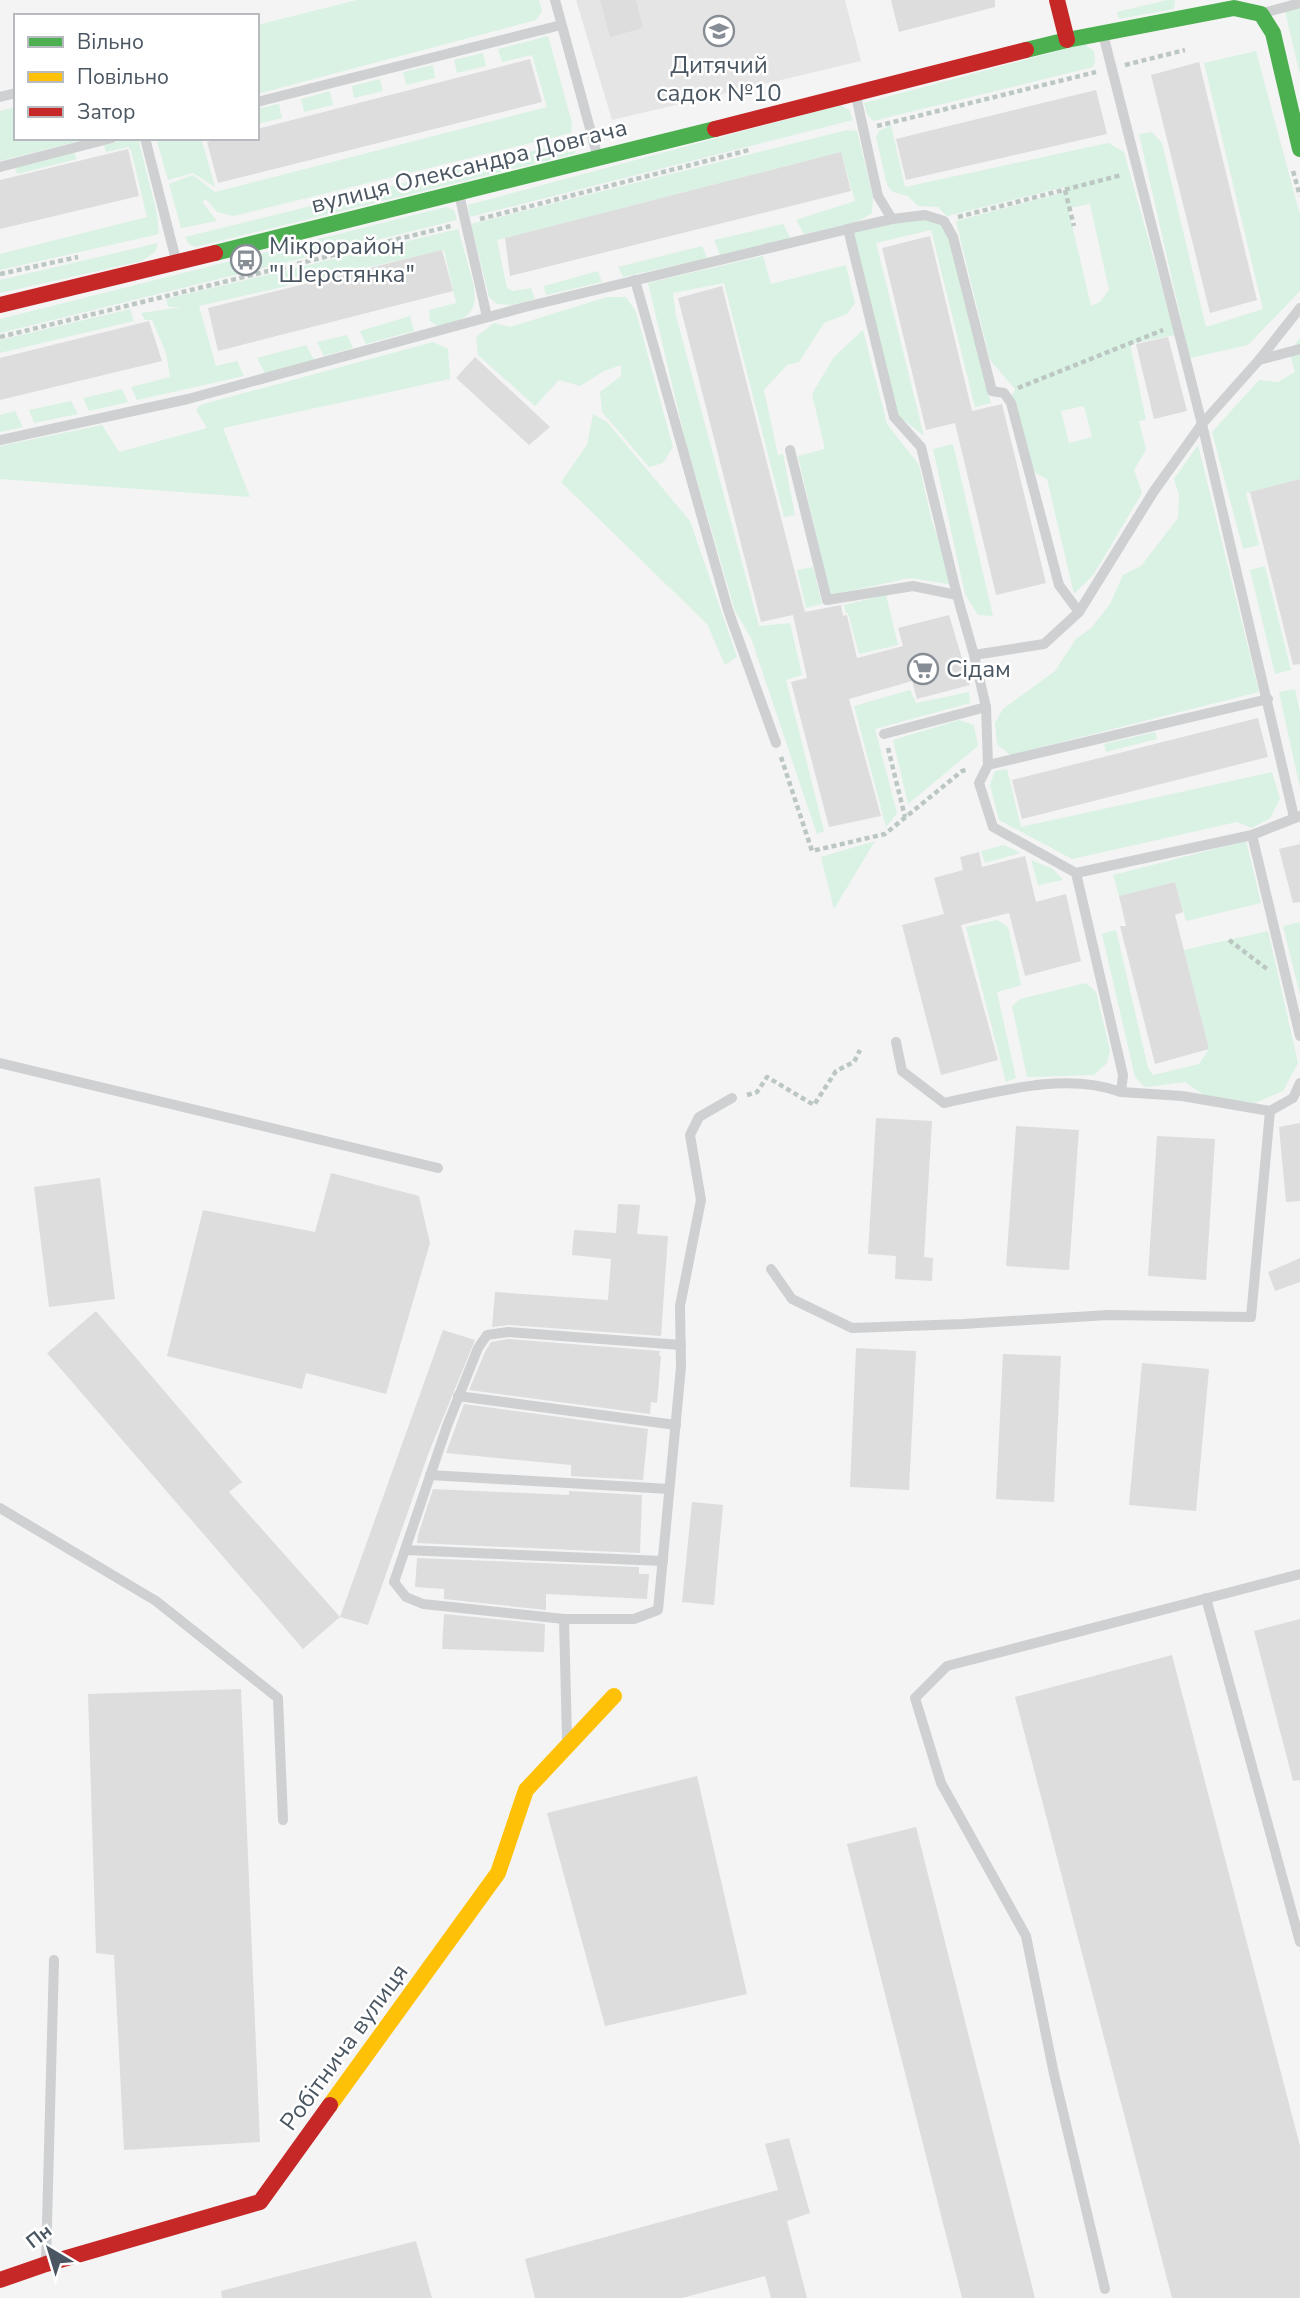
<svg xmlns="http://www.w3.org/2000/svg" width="1300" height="2298" font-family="'Nunito Sans',sans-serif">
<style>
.education{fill:#e6e5e6}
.green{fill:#d9f2e3;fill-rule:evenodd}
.building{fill:#ddddde}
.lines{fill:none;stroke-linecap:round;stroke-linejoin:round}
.path{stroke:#bcc7c4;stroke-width:4.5;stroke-dasharray:5 3.5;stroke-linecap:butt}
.lane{stroke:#ced0d2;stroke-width:10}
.fast{stroke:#4caf50;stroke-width:16}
.slow{stroke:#ffc107;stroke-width:16}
.jam{stroke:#c62828;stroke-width:16}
.labels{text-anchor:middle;stroke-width:5;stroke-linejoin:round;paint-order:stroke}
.poi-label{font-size:24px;fill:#4a5661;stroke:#fff;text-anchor:start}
.street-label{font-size:24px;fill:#4a5661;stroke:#fff}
</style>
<rect width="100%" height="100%" fill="#f4f4f4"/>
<polygon class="education" points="576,0 845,0 861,61 612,120"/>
<g class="green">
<polygon points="357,0 539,0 542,11 536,20 257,94 257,25"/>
<polygon points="1167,0 1175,0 1174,9 1119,19 1117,12"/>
<polygon points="1284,7 1300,7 1300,75"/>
<polygon points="548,36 572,123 571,133 234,216 217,212 206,199 202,202 217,221 181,228 169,184 193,175 215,192 547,107 532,55 502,62 498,49"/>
<polygon points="1084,44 1094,51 1095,60 1093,67 873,121 867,114 864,103"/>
<polygon points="1256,51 1300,215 1300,291 1248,345 1190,358 1139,134 1152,132 1162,143 1206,327 1263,309 1204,63"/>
<polygon points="483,53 486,66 457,73 454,60"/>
<polygon points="433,65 435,78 406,85 403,72"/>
<polygon points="380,79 383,91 354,98 352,86"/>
<polygon points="330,91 333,105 304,112 301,99"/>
<polygon points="279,104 282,118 257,124 257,109"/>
<polygon points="840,105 849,110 853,120 470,217 468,205"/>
<polygon points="16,107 16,138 91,138 0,161 0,111"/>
<path d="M891 125 905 187 1108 143 1124 152 1175 335 1130 344 1146 420 1139 421 1146 450 1134 470 1142 493 1094 574 1074 594 1047 479 1034 472 1012 395 1015 389 990 360 956 221 1065 192 1064 187 947 216 938 207 918 206 908 196 893 192 887 185 876 137 879 131ZM1090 204 1109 290 1100 302 1091 306 1068 208ZM1084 406 1092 437 1069 443 1061 411Z"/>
<polygon points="847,130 857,131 873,197 872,213 857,222 804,234 796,220 855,201 841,152 497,240 507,288 513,291 531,288 535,299 512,305 497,304 489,297 471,224"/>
<polygon points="133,138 138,138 157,214 159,234 0,270 0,254 147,217 131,150 128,147 106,152 104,145"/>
<polygon points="156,138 201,138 215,187 193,173 168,180"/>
<polygon points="578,140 579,146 574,154 195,247 189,244 185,237"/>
<polygon points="74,153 77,159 17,174 15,168"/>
<polygon points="446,207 454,210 457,220 0,333 0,319"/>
<polygon points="924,218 943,224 950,239 991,403 975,407 931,230 876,243 924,436 896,414 852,232"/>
<polygon points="783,224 791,239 720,255 714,240"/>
<path d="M458 229C462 243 466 257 470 272 480 306 476 318 439 327L430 321 429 310 456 303 444 250 199 306 216 366 237 361 244 376 137 400 131 387 170 377 166 353 152 320H145L141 313 182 307H168L166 299Z"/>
<polygon points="158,243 155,252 142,261 0,293 0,280"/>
<polygon points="702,246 707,258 623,277 618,267"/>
<polygon points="763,256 771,284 846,265 855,303 847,314 824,323 799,362 787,365 764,390 778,455 783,454 795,515 784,517 724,283 673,293 676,316 759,626 790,623 802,675 786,680 824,831 817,834 751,638 735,611 685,439 648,283"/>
<polygon points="598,271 602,282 546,295 544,286"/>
<polygon points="607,297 626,297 636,312 673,447 663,463 649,467 602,412 600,392 621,376 621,365 604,371 580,386 559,380 535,406 478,355 476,337 494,323 510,327"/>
<polygon points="130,309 134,321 0,353 0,340"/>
<polygon points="410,316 414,331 366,344 360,331"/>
<polygon points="863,330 887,424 919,465 931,518 954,585 910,578 830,595 798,456 825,449 812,394 834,357"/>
<polygon points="347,335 353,348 324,356 317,342"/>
<polygon points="1300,338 1300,479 1246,493 1259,545 1243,549 1212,432 1259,380 1278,382 1295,372 1289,352"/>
<polygon points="433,342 448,349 450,379 223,428 250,497 0,479 0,446 102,425 119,452 207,428 196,410 200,405"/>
<polygon points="306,345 314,360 265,373 257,358"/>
<polygon points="122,389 128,402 89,411 83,398"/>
<polygon points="71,401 78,414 34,423 29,410"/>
<polygon points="15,411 23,427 0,432 0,415"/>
<polygon points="593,414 607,422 690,521 737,657 725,665 707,624 561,482 587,445"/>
<polygon points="953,444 993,616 978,615 965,594 933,449"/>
<polygon points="1198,445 1259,692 1010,755 997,744 995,723 1003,709 1055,671 1076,639 1091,628 1110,604 1123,575 1141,566 1178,518 1179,495 1174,479"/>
<polygon points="1265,566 1291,670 1275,674 1250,570"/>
<polygon points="813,567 822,604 806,608 797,570"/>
<polygon points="886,595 898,645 859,654 848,613 846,613 844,605"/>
<polygon points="1295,689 1300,713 1300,788 1279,692"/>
<polygon points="910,690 916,703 969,692 970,703 875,729 897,813 886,827 854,706"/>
<polygon points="959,720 974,725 978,746 908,804 893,740"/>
<polygon points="1155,732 1157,739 1106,752 1104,744"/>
<polygon points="1007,769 1021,827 1272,772 1280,799 1270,818 1252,828 1237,822 1072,859 999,820 990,785 995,771"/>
<polygon points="875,841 834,909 821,857"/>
<polygon points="1246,841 1261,903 1186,921 1175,882 1119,896 1113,875"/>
<polygon points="1004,845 1021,853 985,863 981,851"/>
<polygon points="1031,860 1053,869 1063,880 1038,885"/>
<polygon points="997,920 1008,927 1021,985 997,992 1016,1078 1006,1082 966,927"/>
<polygon points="1300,922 1300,995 1283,926"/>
<polygon points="1116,930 1148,1068 1153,1075 1199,1064 1209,1049 1184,950 1268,931 1298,1063 1283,1091 1255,1103 1205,1096 1185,1082 1145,1087 1135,1077 1102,934"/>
<polygon points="1086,983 1096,992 1110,1050 1107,1063 1094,1075 1027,1077 1012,1006 1020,999"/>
</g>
<g class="building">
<polygon points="600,0 636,0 643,28 610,37"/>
<polygon points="891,0 995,0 995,7 899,32"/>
<polygon points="530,59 542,102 218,183 207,142 221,138 257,138 257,129"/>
<polygon points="1199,62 1257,300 1210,313 1151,75"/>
<polygon points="1096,90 1107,134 906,180 896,139"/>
<polygon points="128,149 139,196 0,229 0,180"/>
<polygon points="841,152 851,191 510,276 505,238"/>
<polygon points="930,236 972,411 1002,404 1046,583 996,595 955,423 926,430 882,248"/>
<polygon points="442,250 453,291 218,351 208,308"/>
<polygon points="722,286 805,612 841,605 843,616 847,615 857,658 903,646 898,628 949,615 970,685 917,699 912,681 849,699 881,816 829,827 791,682 807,678 793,615 761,622 678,298"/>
<polygon points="149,321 162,361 0,400 0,358"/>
<polygon points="1168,337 1187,411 1154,419 1136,344"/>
<polygon points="475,357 550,427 529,445 456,378"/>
<polygon points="1300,479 1300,664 1293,665 1250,492"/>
<polygon points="1258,718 1268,757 1022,819 1012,780"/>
<polygon points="1300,844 1300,902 1293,903 1279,849"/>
<polygon points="979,852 982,867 1025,856 1036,902 1066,894 1081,961 1025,976 1009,913 961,925 998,1060 941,1075 902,925 944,914 934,878 963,870 960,857"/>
<polygon points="1175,882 1183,912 1175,915 1209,1049 1155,1064 1120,926 1126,926 1119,896"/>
<polygon points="876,1118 932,1121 924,1257 933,1258 932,1281 895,1279 896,1256 868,1254"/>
<polygon points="1300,1123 1300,1201 1286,1202 1279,1127"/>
<polygon points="1016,1126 1079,1130 1069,1270 1006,1266"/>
<polygon points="1157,1136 1215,1139 1206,1280 1148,1276"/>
<polygon points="331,1173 419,1196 430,1243 386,1394 306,1373 302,1389 167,1356 203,1210 315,1232"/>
<polygon points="100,1178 115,1299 49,1307 34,1187"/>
<polygon points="618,1204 640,1205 637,1234 668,1236 661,1336 509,1325 492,1327 495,1292 608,1300 611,1259 572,1255 574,1230 616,1233"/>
<polygon points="1300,1258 1300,1282 1275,1291 1268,1272"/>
<polygon points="96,1311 242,1482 229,1492 340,1617 303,1649 47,1353"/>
<polygon points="443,1330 475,1340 429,1452 368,1625 340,1617"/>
<polygon points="508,1339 660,1351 659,1356 661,1356 657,1403 651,1402 650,1414 469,1390 485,1352 491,1342"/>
<polygon points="856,1348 916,1351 909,1490 850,1487"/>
<polygon points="1003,1354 1061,1356 1054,1502 996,1499"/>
<polygon points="1142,1363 1209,1369 1196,1511 1129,1505"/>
<polygon points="464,1404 648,1429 643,1480 571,1476 571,1465 446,1453"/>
<polygon points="433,1489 569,1495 569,1491 642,1495 640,1553 417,1543 418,1535"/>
<polygon points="692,1502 723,1505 714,1605 682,1602"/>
<polygon points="417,1558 639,1567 639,1574 649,1574 647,1599 546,1594 546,1610 444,1599 444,1589 415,1587"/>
<polygon points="444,1614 545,1624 544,1652 442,1649"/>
<polygon points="1300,1619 1300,1780 1293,1781 1254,1631"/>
<polygon points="1172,1655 1300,2146 1300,2298 1172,2298 1015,1697"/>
<polygon points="241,1689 260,2142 124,2150 114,1955 96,1953 88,1694"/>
<polygon points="697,1776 747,1994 605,2026 547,1813"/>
<polygon points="916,1827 1035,2298 962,2298 847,1844"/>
<polygon points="789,2138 810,2213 787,2221 807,2298 771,2298 765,2276 682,2298 535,2298 525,2259 778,2190 765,2144"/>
<polygon points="416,2241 432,2298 222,2298 221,2291"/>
</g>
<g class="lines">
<g class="path">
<polyline points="1125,65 1185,50"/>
<polyline points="877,126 1096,72"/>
<polyline points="1293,171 1300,196"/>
<polyline points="1065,190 1074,226"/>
<polyline points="958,217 1122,175"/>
<polyline points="480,219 749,150"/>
<polyline points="0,274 78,257"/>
<polyline points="0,337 451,226"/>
<polyline points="1018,388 1163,330"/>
<polyline points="888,748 905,817"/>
<polyline points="781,757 812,851 885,834 962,771 967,770"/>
<polyline points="1229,940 1267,969"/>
<polyline points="747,1095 757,1092 767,1077 814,1105 836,1071 854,1062 860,1050"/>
</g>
<g class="lane">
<polyline points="555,0 598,158"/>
<polyline points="1263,13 1300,3"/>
<polyline points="1103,34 1202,424 1294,817"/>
<path d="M856 96 878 196 892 219 848 229 894 417 921 447 957 595 974 655 986 707 988 765 979 783 993 827 1076 873 1123 1075 1121 1092C1065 1072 1001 1091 944 1103L902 1071 896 1042"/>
<polyline points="0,97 16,93"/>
<polyline points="257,102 561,25"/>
<polyline points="145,138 176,260"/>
<polyline points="0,167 112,138"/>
<polyline points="460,198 487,317"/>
<polyline points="892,219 925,215 944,221 953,237 992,391 1004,393 1011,403 1059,585 1079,612"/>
<polyline points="635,280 728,610 776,743"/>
<polyline points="1259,360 1300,349"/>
<polyline points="0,440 188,399 525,307 848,229"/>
<polyline points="790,450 827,600 913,586 957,595"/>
<polyline points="974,655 1044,644 1079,612 1154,491 1202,424 1259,360 1300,308"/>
<polyline points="884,734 986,707"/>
<polyline points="988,765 1268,699"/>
<polyline points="1252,835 1300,1036"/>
<polyline points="1076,873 1252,835 1300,816"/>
<polyline points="0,1063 438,1168"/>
<polyline points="1121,1092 1182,1096 1270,1111"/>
<polyline points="771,1269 792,1299 852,1328 963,1324 1108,1315 1251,1317 1270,1111 1293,1098 1300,1083"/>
<polyline points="458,1396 676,1425"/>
<polyline points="430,1475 669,1489"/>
<polyline points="0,1508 156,1601 278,1698 283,1820"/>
<polyline points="405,1550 663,1561"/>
<polyline points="1206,1598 1300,1942"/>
<polyline points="564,1619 423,1604 406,1597 394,1582 447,1426 478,1348 487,1335 508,1332 681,1345"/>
<polyline points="567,1738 564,1619 634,1619 658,1610 681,1367 680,1306 701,1200 690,1135 699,1117 732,1098"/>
<polyline points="46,2261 54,1960"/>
<polyline points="1105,2289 1054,2074 1026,1936 941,1783 915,1698 947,1666 1300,1574"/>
</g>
<g class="fast">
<polyline points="1026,50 1067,40 1234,8 1261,14 1273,33 1300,149"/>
<polyline points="215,253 715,129"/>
</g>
<polyline class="slow" points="330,2105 498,1873 526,1790 614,1696"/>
<g class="jam">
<polyline points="1057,0 1067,40"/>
<polyline points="715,129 1026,50"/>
<polyline points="0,305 215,253"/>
<polyline points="0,2280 46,2264 260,2202 330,2105"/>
</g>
</g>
<defs>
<g id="school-ring" transform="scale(1.575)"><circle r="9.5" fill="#fff" stroke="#868d94" stroke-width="1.5"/><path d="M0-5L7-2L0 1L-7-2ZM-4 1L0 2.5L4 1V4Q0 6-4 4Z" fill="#868d94"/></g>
<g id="bus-ring" transform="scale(1.575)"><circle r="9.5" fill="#fff" stroke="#868d94" stroke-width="1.5"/><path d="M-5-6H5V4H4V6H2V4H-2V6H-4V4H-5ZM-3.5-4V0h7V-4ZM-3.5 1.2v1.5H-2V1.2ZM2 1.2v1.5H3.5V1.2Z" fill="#868d94"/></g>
<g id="supermarket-ring" transform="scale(1.575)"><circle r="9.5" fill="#fff" stroke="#868d94" stroke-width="1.5"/><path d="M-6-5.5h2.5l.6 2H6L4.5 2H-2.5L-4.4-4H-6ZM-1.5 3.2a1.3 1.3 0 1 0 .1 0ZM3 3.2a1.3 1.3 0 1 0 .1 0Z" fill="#868d94"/></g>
</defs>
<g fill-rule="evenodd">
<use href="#school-ring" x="719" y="31"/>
<use href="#bus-ring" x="246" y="260"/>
<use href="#supermarket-ring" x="923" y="669"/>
</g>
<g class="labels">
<g class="poi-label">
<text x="719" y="73" text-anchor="middle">Дитячий<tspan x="719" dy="28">садок №10</tspan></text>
<text x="269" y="254">Мікрорайон<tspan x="269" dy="28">"Шерстянка"</tspan></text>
<text x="946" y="677">Сідам</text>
</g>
<g class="street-label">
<text transform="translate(469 166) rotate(-14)" y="8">вулиця Олександра Довгача</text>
<text transform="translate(344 2047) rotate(-54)" y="8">Робітнича вулиця</text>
</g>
</g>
<rect x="14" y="14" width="245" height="126" fill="#ffffff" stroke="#b7bbc0" stroke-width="2"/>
<rect x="28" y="37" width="35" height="10" fill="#4caf50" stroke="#b7bbc0" stroke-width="2"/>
<text x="77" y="49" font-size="21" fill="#4a5661">Вільно</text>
<rect x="28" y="72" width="35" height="10" fill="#ffc107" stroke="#b7bbc0" stroke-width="2"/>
<text x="77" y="84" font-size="21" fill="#4a5661">Повільно</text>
<rect x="28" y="107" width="35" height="10" fill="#c62828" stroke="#b7bbc0" stroke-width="2"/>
<text x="77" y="119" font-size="21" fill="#4a5661">Затор</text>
<g transform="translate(49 2249) rotate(322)" stroke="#ffffff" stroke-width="5" paint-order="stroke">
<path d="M0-5L12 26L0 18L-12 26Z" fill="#4a5661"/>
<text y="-10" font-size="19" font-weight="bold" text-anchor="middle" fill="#4a5661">Пн</text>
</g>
</svg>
